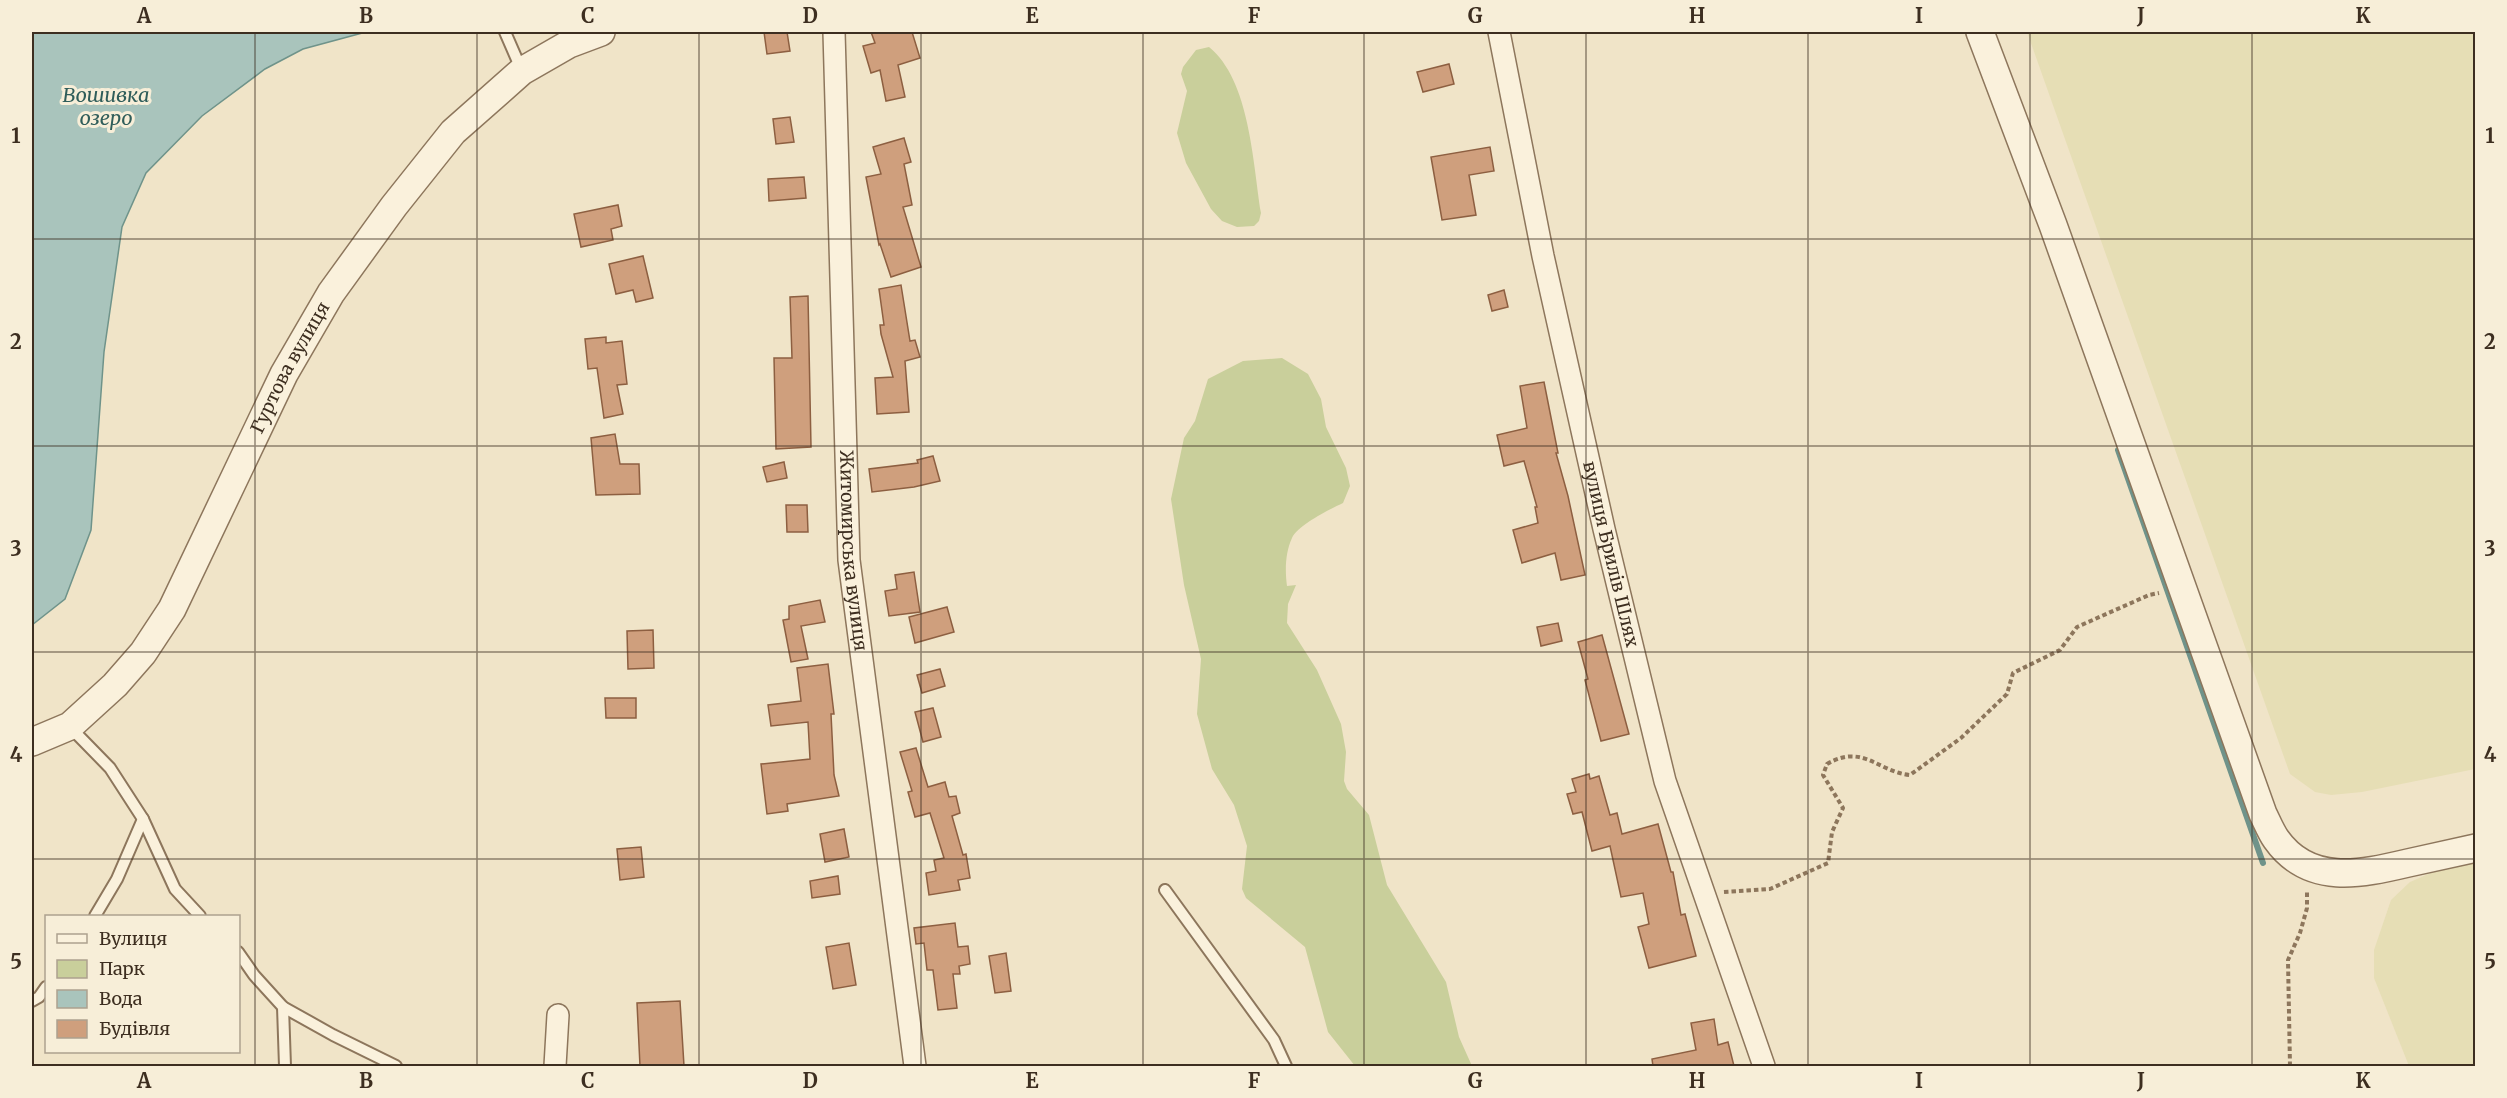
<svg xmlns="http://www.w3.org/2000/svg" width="2507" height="1098" font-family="Merriweather,serif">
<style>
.farmland{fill:#e6deb5}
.green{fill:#c9cf9b}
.water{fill:#a9c4bc;stroke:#6f938a;stroke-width:1.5}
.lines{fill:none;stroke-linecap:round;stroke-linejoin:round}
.stream{stroke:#6f938a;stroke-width:6}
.building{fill:#cf9f7d;stroke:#8d5f41;stroke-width:1.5}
.service-casing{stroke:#8d765c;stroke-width:14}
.minor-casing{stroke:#8d765c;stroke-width:24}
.tertiary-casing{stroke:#8d765c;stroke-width:30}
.path{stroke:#8d765c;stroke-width:4;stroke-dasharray:4.5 3;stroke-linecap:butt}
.service{stroke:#faf1dc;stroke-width:10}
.minor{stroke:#faf1dc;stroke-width:21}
.tertiary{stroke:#faf1dc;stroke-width:27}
.grid{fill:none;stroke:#3d2e20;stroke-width:1.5;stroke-opacity:0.55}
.labels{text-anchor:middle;stroke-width:6;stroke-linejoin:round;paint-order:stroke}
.street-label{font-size:18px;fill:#3d2e20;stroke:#f7eed8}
.water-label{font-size:20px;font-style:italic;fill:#2f5d5a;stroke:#f7eed8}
.neatline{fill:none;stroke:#3d2e20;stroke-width:2}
.grid-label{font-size:20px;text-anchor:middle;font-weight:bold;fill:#3d2e20}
</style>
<rect width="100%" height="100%" fill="#f0e4c8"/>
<g class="farmland">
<polygon points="2027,32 2475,32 2475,769 2362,792 2331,795 2315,792 2290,774"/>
<polygon points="2475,862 2475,1066 2409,1066 2374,978 2374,950 2391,900 2410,882 2433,872"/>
</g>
<g class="green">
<path d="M1209 47C1250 80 1253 164 1261 213L1259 221 1254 226 1237 227 1222 221 1211 209 1186 163 1177 133 1187 91 1181 74 1183 67 1196 50Z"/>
<path d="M1282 358 1308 374 1321 399 1326 427 1346 468 1350 486 1343 503C1330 509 1298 525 1292 538 1285 553 1285 571 1287 586L1296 585 1288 604 1287 623 1317 670 1341 724 1346 752 1344 781 1347 789 1369 815 1387 885 1446 982 1459 1037 1472 1066H1355L1328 1032 1305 947 1246 898 1242 889 1247 846 1234 805 1212 769 1197 714 1201 659 1184 585 1171 499 1184 438 1195 421 1208 379 1243 361Z"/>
</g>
<polygon class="water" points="32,32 366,32 303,49 265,69 202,116 146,173 122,227 104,352 91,530 65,599 32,625"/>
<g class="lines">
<polyline class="stream" points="2118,450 2263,863"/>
</g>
<g class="building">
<polygon points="764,32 787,32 790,51 767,54"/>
<polygon points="871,32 912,32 920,58 898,65 905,97 886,101 880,70 871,73 863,46 875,43"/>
<polygon points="1449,64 1454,84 1423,92 1417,72"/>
<polygon points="790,117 794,142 776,144 773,119"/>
<polygon points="904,138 911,162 904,164 912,205 903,207 921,267 891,277 880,244 879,245 866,177 881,174 873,147"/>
<polygon points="1490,147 1494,171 1469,175 1476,215 1442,220 1431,157"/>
<polygon points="804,177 806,198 769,201 768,179"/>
<polygon points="618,205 622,226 611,229 613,240 581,247 574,214"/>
<polygon points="643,256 653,298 636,302 633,290 616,294 609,264"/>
<polygon points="901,285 910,341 915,340 920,357 905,361 909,412 877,414 875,378 893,377 881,334 880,325 884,325 879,289"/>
<polygon points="1504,290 1508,307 1492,311 1488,295"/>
<polygon points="808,296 811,447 776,449 774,358 792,358 790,297"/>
<polygon points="606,337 606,343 622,341 627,384 617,385 623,414 604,418 597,368 588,369 585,339"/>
<polygon points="1544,382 1558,453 1556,453 1568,496 1585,575 1561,580 1555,553 1522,563 1513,530 1538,523 1535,507 1537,507 1524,461 1504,466 1497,435 1527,428 1520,386"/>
<polygon points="615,434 620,464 639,464 640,494 596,495 591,438"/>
<polygon points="933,456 940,481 914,487 872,492 869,469 918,463 917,460"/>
<polygon points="784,462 787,478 767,482 763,467"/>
<polygon points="786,505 807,505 808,532 787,532"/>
<polygon points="914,572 920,612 889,616 885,591 897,589 895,575"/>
<polygon points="820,600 825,622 801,626 808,659 791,662 783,620 789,619 789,606"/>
<polygon points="947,607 954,632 915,643 909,617"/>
<polygon points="1558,623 1562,641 1541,646 1537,627"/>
<polygon points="653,630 654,668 628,669 627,631"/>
<polygon points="1602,635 1629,734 1601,741 1585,680 1588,679 1578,642"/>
<polygon points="828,664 834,714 831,714 834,775 839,796 787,804 788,811 767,814 761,764 810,759 808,722 771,726 768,705 801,701 797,668"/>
<polygon points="940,669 945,686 922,693 917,675"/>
<polygon points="605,698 636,698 636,718 606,718"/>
<polygon points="933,708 941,737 923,742 915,712"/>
<polygon points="916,748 928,787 945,782 949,797 956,796 960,813 952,816 963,855 966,854 970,878 958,880 960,890 929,895 926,873 936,871 934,860 944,858 930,813 915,817 908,792 912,791 900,752"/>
<polygon points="1589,774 1590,779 1599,776 1610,815 1617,813 1622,834 1658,824 1671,872 1673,872 1681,915 1685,914 1696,956 1649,968 1638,927 1649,924 1643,893 1621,897 1610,846 1592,851 1582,812 1573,814 1567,794 1576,792 1572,779"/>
<polygon points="844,829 849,857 825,862 820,834"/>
<polygon points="641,847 644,877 620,880 617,849"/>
<polygon points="838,876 840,894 812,898 810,881"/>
<polygon points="955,923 958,947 968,946 970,964 959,966 960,974 953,974 957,1008 938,1010 933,970 927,970 924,943 916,944 914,928"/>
<polygon points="849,943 856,985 833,989 826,947"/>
<polygon points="1006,953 1011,991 995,993 989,956"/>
<polygon points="680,1001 684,1066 640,1066 637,1003"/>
<polygon points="1714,1019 1718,1045 1728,1042 1734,1066 1653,1066 1652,1059 1696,1050 1691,1023"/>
</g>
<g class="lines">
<g class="service-casing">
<g id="service">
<polyline points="505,32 522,71"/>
<polyline points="70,727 110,768 143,819 175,889 200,916"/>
<polyline points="1165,890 1274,1040 1286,1066"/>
<polyline points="95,916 117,879 143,819"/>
<polyline points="238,952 254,975 283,1007 333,1035 396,1066"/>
<polyline points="32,1001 39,997 46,987"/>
<polyline points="283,1007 285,1066"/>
</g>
</g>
<g class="minor-casing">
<g id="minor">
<path id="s1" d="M834 32 849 560 915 1066"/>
<path id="s2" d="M1499 32 1543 256 1604 529 1665 781 1764 1066"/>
<polyline points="555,1066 558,1015"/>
</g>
</g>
<g class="tertiary-casing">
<g id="tertiary">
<path d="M1980 32 2053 225 2263 814C2267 822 2271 832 2276 839 2309 886 2361 874 2408 863 2430 858 2453 853 2476 848"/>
<path id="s3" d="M32 742 70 726 115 685 143 653 172 609 284 374 331 293 394 206 453 132 522 71 569 44 601 32"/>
</g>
</g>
<g class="path">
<path d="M1724 892 1770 889 1828 863 1832 832 1843 808 1823 775 1827 764C1863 743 1878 772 1910 775L1961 738 2007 694 2013 673 2060 650 2077 627 2149 595 2159 593"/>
<polyline points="2290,1066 2288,960 2300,933 2307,908 2307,891"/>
</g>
<use href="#service" class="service"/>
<use href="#minor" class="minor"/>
<use href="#tertiary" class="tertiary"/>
</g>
<path class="grid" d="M255 32V1066M477 32V1066M699 32V1066M921 32V1066M1143 32V1066M1364 32V1066M1586 32V1066M1808 32V1066M2030 32V1066M2252 32V1066M32 239H2476M32 446H2476M32 652H2476M32 859H2476"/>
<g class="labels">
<g class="street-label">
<text dy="6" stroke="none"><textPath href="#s3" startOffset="466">Гуртова вулиця</textPath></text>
<text dy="6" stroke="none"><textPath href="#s1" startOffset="519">Житомирська вулиця</textPath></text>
<text dy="6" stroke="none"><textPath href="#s2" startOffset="534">вулиця Брилів Шлях</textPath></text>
</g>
<g class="water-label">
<text x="106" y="102">Вошивка<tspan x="106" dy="23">озеро</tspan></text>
</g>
</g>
<rect width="2507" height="1098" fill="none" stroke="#f7eed8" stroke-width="66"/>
<rect x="45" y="915" width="195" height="138" fill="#f7eed8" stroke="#ada18e" stroke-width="1.5"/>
<rect x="57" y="934" width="30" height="9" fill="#faf1dc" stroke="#ada18e" stroke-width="1.5"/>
<text x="99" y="945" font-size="18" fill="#3d2e20">Вулиця</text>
<rect x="57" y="960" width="30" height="18" fill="#c9cf9b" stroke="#ada18e" stroke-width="1.5"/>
<text x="99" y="975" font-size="18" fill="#3d2e20">Парк</text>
<rect x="57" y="990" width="30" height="18" fill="#a9c4bc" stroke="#ada18e" stroke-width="1.5"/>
<text x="99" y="1005" font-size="18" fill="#3d2e20">Вода</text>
<rect x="57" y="1020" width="30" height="18" fill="#cf9f7d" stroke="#ada18e" stroke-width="1.5"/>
<text x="99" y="1035" font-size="18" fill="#3d2e20">Будівля</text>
<rect x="33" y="33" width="2441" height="1032" class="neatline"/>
<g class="grid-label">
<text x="144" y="23">A</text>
<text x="366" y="23">B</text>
<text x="588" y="23">C</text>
<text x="810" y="23">D</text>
<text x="1032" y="23">E</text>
<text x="1254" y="23">F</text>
<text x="1475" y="23">G</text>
<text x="1697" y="23">H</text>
<text x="1919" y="23">I</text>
<text x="2141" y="23">J</text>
<text x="2363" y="23">K</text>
<text x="16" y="143">1</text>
<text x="2490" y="143">1</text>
<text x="16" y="349">2</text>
<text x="2490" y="349">2</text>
<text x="16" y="556">3</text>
<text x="2490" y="556">3</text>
<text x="16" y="762">4</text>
<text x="2490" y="762">4</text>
<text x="16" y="969">5</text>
<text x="2490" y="969">5</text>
<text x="144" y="1088">A</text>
<text x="366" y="1088">B</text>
<text x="588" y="1088">C</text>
<text x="810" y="1088">D</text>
<text x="1032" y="1088">E</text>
<text x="1254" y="1088">F</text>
<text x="1475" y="1088">G</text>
<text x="1697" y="1088">H</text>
<text x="1919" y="1088">I</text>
<text x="2141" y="1088">J</text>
<text x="2363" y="1088">K</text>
</g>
</svg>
